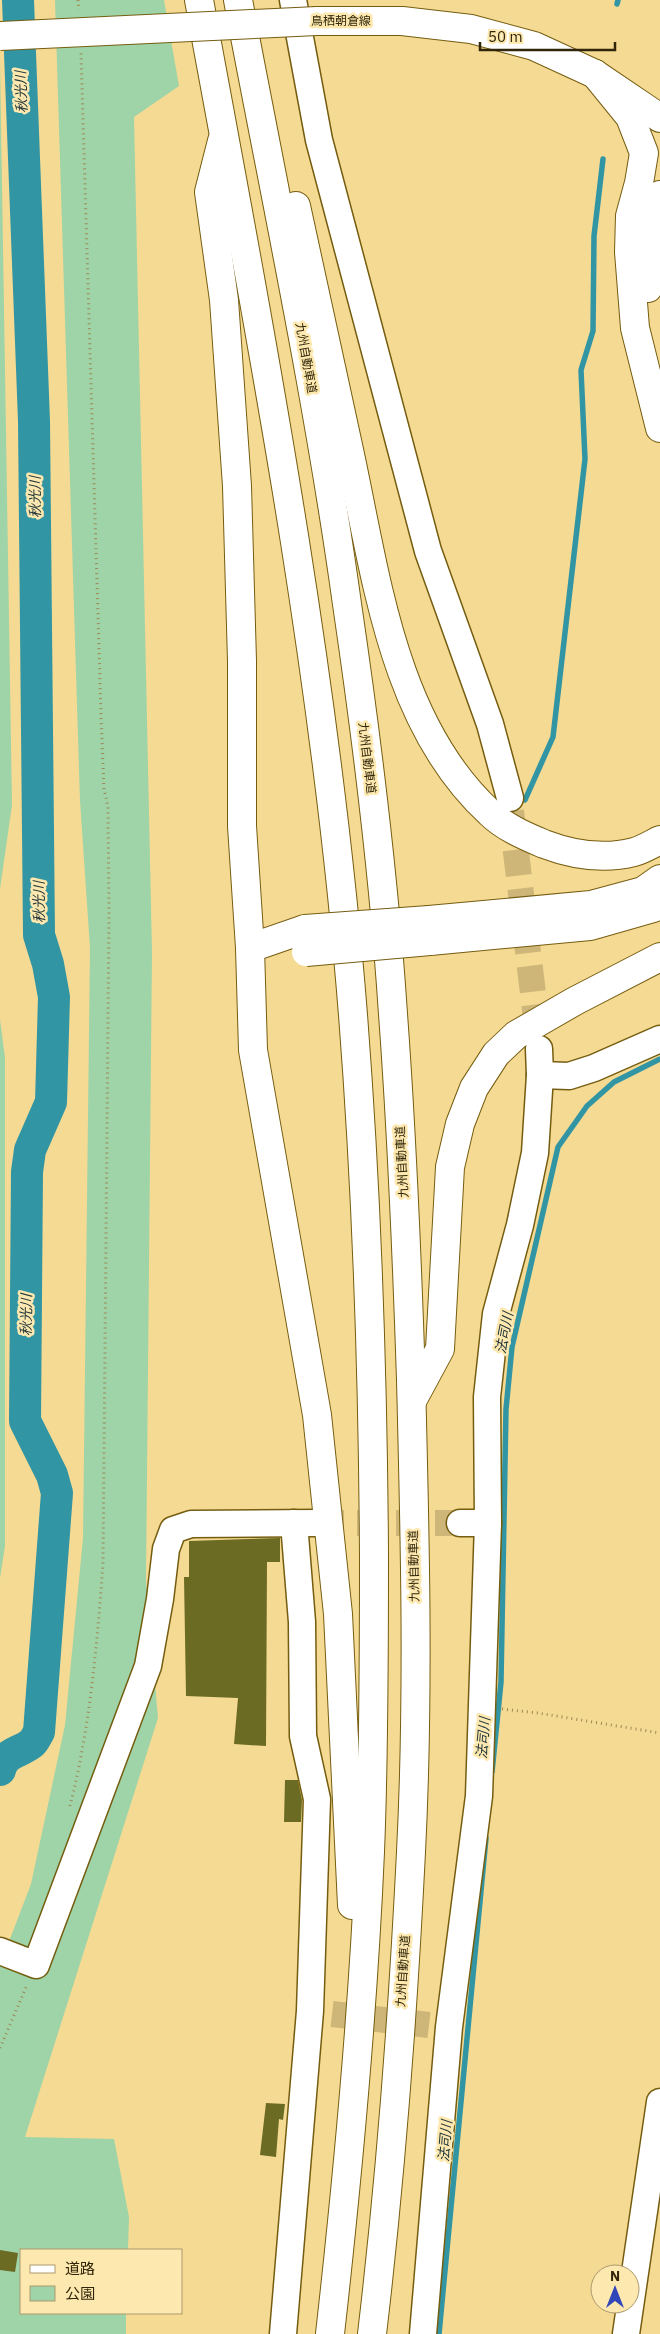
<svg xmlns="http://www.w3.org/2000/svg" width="660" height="2334" font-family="'IBM Plex Sans','Noto Sans JP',sans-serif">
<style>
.green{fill:#9fd4a8}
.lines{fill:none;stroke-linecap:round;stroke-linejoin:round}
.stream{stroke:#3295a4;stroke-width:5.5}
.river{stroke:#3295a4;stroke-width:32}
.building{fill:#6b6b23}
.minor-tunnel{stroke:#ceb678;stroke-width:26;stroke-dasharray:26 13;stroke-linecap:butt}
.minor-casing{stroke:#755d10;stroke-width:29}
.major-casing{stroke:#755d10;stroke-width:30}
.highway-casing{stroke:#755d10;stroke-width:30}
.path{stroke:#9c8855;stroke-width:3;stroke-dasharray:1 4;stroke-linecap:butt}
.minor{stroke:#fff;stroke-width:26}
.major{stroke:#fff;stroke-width:28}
.highway{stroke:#fff;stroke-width:28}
.major-bridge-casing{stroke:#755d10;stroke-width:30;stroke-linecap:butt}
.highway-bridge-casing{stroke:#755d10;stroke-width:30;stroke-linecap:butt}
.major-bridge{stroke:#fff;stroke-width:28}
.highway-bridge{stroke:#fff;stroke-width:28}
.labels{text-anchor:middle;stroke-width:5;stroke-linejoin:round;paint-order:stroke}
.street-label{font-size:12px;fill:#312609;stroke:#fde8b0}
.water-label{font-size:14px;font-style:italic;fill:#1d3337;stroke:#fde8b0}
</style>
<rect width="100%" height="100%" fill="#f5da94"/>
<g class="green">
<polygon points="55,0 164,0 179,86 134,117 152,952 146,1581 158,1718 25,2137 114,2139 129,2217 128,2250 21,2250 21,2313 126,2313 126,2334 0,2334 0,1965 31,1884 65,1725 83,1538 90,948 80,801"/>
<polygon points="0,60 12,805 0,889"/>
<polygon points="0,1019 5,1058 5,1546 0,1578"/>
</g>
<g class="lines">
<g class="stream">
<polyline points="617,4 618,0"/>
<polyline points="525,800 553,737 585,459 581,370 593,331 594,236 603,159"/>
<polyline points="492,1772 501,1682 506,1409 512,1347 558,1147 587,1106 614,1082 660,1059"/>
<polyline points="439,2334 486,1838"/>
</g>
<path class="river" d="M0 1770C4 1752 20 1753 32 1743 35 1740 37 1735 39 1732L57 1493 52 1475 25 1421 27 1172 30 1150 51 1102 54 997 48 964 39 935 34 421 18 0"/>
</g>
<g class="building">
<polygon points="280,1538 280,1562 267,1562 266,1746 234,1744 238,1698 186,1696 184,1577 189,1577 189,1541"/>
<polygon points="285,1780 298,1780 302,1800 301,1822 284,1822"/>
<polygon points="266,2103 285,2104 283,2120 279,2119 276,2157 260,2155"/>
<polygon points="0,2250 18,2253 15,2272 0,2270"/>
</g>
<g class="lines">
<g class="minor-tunnel">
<polyline points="511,811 539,1043"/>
<polyline points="318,1523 460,1523"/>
<polyline points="332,2014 429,2025"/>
</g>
<g class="minor-casing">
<g id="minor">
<polyline points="293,0 319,140 428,551 490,724 510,798"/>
<polyline points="540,1075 569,1076 594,1068 660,1039"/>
<polyline points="460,1523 488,1523"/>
<polyline points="0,1951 36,1965 148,1666 160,1599 166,1549 173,1530 191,1524 318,1523"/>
<polyline points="283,2334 310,2011 317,1799 303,1736 302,1622 294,1523"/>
<polyline points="423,2334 449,2027 479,1796 488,1523 487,1397 496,1314 520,1225 535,1153 540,1075 539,1049"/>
<polyline points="626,2334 660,2102"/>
</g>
</g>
<g class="major-casing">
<polyline id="major" points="317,21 402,21 471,29 534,46 595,74 660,118"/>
</g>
<g class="highway-casing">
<g id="highway">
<path d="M199 0C261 336 326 673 353 1015 367 1195 373 1376 374 1557 374 1655 374 1754 370 1852 363 2013 348 2174 330 2334"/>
<path d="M238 0C276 201 319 402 347 604 367 740 384 877 393 1014 402 1136 407 1258 411 1380 415 1537 419 1695 411 1852 403 2013 391 2174 372 2334"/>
<polyline points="595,74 630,117 644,153 639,183 630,216 629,252 635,328 660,428"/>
<polyline points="222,141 209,192 224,300 237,486 242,661 242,826 250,948 253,1050 317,1415 338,1614 352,1905"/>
<path d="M296 206C314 287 331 369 349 450 376 574 392 723 490 813 504 827 525 836 544 844 573 855 603 860 634 852 642 850 652 844 660 840"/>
<polyline points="635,233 638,221 660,195"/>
<polyline points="648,288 649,253 660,227"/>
<polyline points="429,920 591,905 643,891 660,879"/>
<polyline points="430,941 590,926 653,908 660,903"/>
<polyline points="250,948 305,929"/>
<polyline points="412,1401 440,1349 450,1167 460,1124 474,1088 496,1054 516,1035 575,1001 660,957"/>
</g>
</g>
<g class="path">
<polyline points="78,0 79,10"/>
<polyline points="502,1709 538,1713 660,1733"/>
<path d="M70 1806C90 1728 97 1645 103 1564L109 914 108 807 104 789 101 715 81 53"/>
<polyline points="0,2048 27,1985"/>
</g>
<use href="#minor" class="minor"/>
<use href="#major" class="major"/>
<use href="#highway" class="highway"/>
<g class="major-bridge-casing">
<polyline id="major-bridge" points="0,36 317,21"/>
</g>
<g class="highway-bridge-casing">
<g id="highway-bridge">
<polyline points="305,929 429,920"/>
<polyline points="306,952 430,941"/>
</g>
</g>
<use href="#major-bridge" class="major-bridge"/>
<use href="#highway-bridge" class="highway-bridge"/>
</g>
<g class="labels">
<g class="street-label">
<text x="341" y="25">鳥栖朝倉線</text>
<text transform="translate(306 358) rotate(80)" y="4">九州自動車道</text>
<text transform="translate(367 758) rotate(83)" y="4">九州自動車道</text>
<text transform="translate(402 1162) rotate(-93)" y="4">九州自動車道</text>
<text transform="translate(414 1566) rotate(-91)" y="4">九州自動車道</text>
<text transform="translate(403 1971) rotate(-86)" y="4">九州自動車道</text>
</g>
<g class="water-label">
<text transform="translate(21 92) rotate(-92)" y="5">秋光川</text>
<text transform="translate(35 497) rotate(-91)" y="5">秋光川</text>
<text transform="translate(39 902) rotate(-91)" y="5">秋光川</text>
<text transform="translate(26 1315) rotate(-89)" y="5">秋光川</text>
<text transform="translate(504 1333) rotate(-79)" y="5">法司川</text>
<text transform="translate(483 1738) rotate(-85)" y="5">法司川</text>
<text transform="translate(445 2141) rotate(-85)" y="5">法司川</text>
</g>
</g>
<rect x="20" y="2249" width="162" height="65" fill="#fde8b0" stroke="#ab9a6d"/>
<rect x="30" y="2265" width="25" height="8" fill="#ffffff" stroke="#ab9a6d"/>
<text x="65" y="2274" font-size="15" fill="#312609">道路</text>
<rect x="30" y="2286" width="25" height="15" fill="#9fd4a8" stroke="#ab9a6d"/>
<text x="65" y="2299" font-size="15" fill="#312609">公園</text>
<g transform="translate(615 2289)"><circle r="24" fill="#fde8b0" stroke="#ab9a6d"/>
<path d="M0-4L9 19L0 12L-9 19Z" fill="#3146b8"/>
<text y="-8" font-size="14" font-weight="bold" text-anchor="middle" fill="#312609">N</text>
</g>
<path d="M480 42v8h135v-8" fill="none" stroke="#312609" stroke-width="2.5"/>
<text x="488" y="42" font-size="15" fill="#312609" stroke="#fde8b0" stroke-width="4" paint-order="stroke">50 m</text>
</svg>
